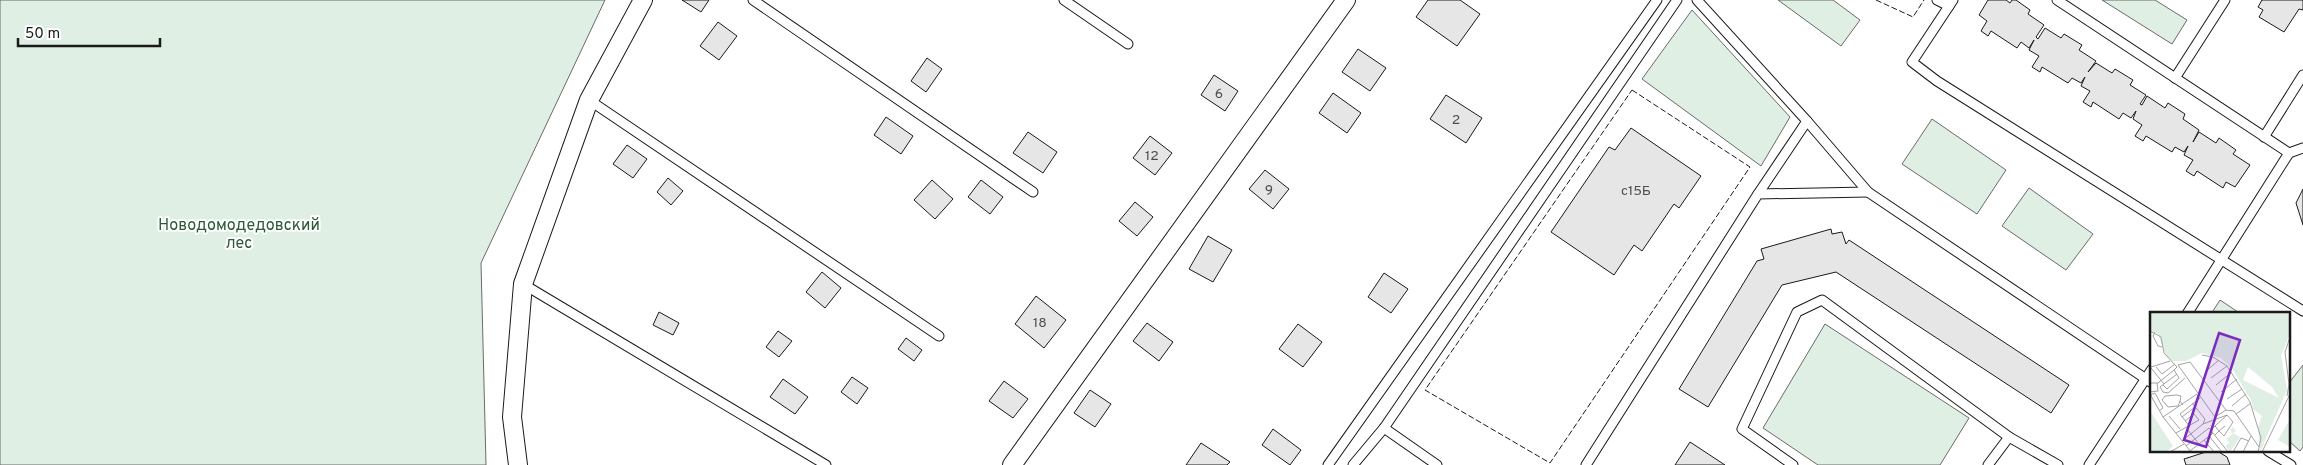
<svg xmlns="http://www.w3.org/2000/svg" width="2303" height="465" font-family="Overpass,sans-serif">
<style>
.green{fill:#e0efe3;stroke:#6a6a6a}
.building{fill:#e6e6e6;stroke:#1a1a1a}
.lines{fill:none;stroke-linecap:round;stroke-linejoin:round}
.service-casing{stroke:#1a1a1a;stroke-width:11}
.minor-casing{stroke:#1a1a1a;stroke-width:20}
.service{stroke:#fff;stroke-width:9}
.minor{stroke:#fff;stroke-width:18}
.fence{stroke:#1a1a1a;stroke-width:1;stroke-dasharray:6 2.5;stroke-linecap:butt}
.labels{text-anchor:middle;stroke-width:4;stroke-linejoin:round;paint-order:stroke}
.number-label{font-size:14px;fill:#4d4d4d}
.park-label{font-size:16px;fill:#2b5a34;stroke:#fff}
.inset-road{fill:none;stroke:#a3a3a3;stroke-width:1}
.view{fill:#7b2cbf;fill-opacity:0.15;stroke:#7b2cbf;stroke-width:2.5}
.inset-edge{fill:none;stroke:#1a1a1a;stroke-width:2.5}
</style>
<rect width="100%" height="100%" fill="#fff"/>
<g class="green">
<polygon points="0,0 605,0 481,263 486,465 0,465"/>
<polygon points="1778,0 1833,0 1860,20 1841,46"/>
<polygon points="2102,0 2155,0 2187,20 2172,44"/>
<polygon points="1692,10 1790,117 1761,166 1642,79"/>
<polygon points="1932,119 2006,170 1977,214 1902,164"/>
<polygon points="2029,188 2093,234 2066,270 2002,226"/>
<polygon points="2220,300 2241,314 2211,314"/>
<polygon points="1825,324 1969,418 1940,465 1818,465 1763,428"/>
<polygon points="2303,365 2303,447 2300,451 2289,441 2289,383"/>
</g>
<g class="building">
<polygon points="682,0 709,0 701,12"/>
<polygon points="1428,0 1460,0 1480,14 1457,46 1416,17"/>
<polygon points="1988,0 2006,0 2010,3 2012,0 2016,0 2030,10 2028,14 2044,25 2036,37 2038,39 2045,28 2061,38 2064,34 2082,45 2079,50 2096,61 2088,72 2096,63 2112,73 2115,69 2133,80 2130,85 2146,95 2140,104 2142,105 2147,96 2165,108 2168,103 2185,114 2183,119 2199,130 2193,142 2199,132 2216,143 2219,138 2236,150 2233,154 2250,165 2235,187 2226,182 2223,188 2197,171 2194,176 2186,171 2193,160 2184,155 2188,146 2184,152 2175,147 2172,152 2146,136 2143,141 2135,136 2142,125 2133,119 2136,111 2131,118 2123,113 2119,119 2093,102 2091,107 2083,102 2090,91 2081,86 2085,77 2081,83 2072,78 2068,83 2042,67 2040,72 2032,67 2039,56 2029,50 2034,40 2029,48 2021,42 2017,48 1991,31 1988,36 1981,31 1987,21 1979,15"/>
<polygon points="2262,0 2303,0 2303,10 2299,9 2284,32 2259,17 2263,10 2258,7"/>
<polygon points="718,22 737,36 719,60 700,46"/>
<polygon points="1358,49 1386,68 1370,91 1342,72"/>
<polygon points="927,58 942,69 926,92 911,81"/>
<polygon points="1214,75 1238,91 1225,111 1201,95"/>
<polygon points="1333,93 1361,113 1347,133 1319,113"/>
<polygon points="1446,95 1482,118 1466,143 1430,119"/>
<polygon points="886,117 913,136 901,154 874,135"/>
<polygon points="1631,128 1701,176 1679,208 1674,204 1642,251 1634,245 1614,275 1551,232 1609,147 1615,150"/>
<polygon points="1028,132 1057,152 1043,173 1013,153"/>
<polygon points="1150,136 1172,153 1155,175 1133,158"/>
<polygon points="627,145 647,159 633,178 613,164"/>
<polygon points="1265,170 1289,189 1273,209 1249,189"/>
<polygon points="668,178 683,191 671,205 657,192"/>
<polygon points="932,180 953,199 935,219 914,200"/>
<polygon points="981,180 1003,197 990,214 968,197"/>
<polygon points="2303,189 2303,225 2296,203"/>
<polygon points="1135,202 1153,217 1137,236 1119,221"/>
<polygon points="1831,229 1832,234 1842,232 1846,244 1849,240 2069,385 2051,413 1836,272 1782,285 1708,407 1679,389 1757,261 1764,259 1761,249"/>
<polygon points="1208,236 1232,250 1213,282 1189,269"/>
<polygon points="822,272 841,288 825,308 806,292"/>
<polygon points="1384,273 1408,289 1391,313 1368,297"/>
<polygon points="1036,296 1066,320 1044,348 1015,324"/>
<polygon points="659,312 679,323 673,335 653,325"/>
<polygon points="1147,323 1173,342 1159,361 1133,341"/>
<polygon points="1298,324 1322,342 1303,367 1279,349"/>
<polygon points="778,331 792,341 779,357 766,347"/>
<polygon points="906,338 922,350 914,361 898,349"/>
<polygon points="852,377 868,388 857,404 841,392"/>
<polygon points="783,379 808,397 795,414 770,397"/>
<polygon points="1004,381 1028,399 1013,418 989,401"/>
<polygon points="1090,390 1111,404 1095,427 1074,413"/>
<polygon points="1273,429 1301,450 1290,465 1262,445"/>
<polygon points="1690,442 1725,465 1675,465"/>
<polygon points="1201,443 1230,462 1227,465 1186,465"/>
<polygon points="2209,451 2217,451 2227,457 2230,465 2186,465 2184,459"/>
</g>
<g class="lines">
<g class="service-casing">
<g id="service">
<polyline points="753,0 1033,192"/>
<polyline points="1064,0 1128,44"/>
<polyline points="1697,0 1807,121 1868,192 2152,383"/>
<polyline points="1937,0 1949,6"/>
<polyline points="1953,0 1912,62 1937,81 2303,311"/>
<polyline points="2057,0 2289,153"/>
<polyline points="2175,78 2225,0"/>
<polyline points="589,100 939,336"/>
<polyline points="2264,137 2303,75"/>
<polyline points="1758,194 1807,121"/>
<polyline points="523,284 826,465"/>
<polyline points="2187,314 2289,153 2303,148"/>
<polyline points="1384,428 1437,465"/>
<polyline points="2268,451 2291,465"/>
<polyline points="1328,465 1657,0"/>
<polyline points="1353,465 1384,428 1677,0"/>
<polyline points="1586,465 1758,194 1868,192"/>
<polyline points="1793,465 1742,429 1797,312 1822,300 2009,437 2058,465"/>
<polyline points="1988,465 2009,437"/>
<polyline points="2089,465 2152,369"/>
</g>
</g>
<g class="minor-casing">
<g id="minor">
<polyline points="518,465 512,417 523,284 589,100 643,0"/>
<polyline points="1012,465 1346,0"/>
</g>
</g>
<use href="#service" class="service"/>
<use href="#minor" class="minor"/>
<g class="fence">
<polyline points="1876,0 1913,17 1924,0"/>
<polygon points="1632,90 1750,167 1550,463 1425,390"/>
</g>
</g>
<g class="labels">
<g class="number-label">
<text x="1219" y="98">6</text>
<text x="1456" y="124">2</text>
<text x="1152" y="160">12</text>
<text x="1269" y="194">9</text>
<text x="1636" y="195">с15Б</text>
<text x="1040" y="327">18</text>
</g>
<g class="park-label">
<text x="239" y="230">Новодомодедовский<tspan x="239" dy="18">лес</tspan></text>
</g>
</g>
<g transform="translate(2150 312)">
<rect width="140" height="140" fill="#fff"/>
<path d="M0 0H140V22L131 43 137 78 110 140 108 115 112 104 103 97 102 90 83 58 71 46 52 41 36 49H22L16 44 8 22 0 19ZM98 55 122 75 129 86 93 68ZM0 99 23 134 16 140H0ZM140 107V135L128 128ZM83 115 86 119 83 121 90 125 80 140 75 134 82 129 79 131 76 127 83 122 80 118Z" fill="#e0efe3" fill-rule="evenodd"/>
<path class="inset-road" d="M0 19 11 25 14 41 27 55M5 20 3 24 8 34 12 35M52 43 63 45 77 54 100 90 111 126 108 140M1 55 20 49M6 55 12 62 25 52M1 56 14 72M56 59 69 48M27 62 10 75 13 80 18 81 35 66M61 66 77 54M0 71H8L24 58M13 73 17 77 29 66 24 58 27 55M66 73 82 60M0 80 8 79 7 71M71 80 87 67M0 82 13 105 41 140M0 83 5 81 13 96 9 99M137 84 139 72 135 40 140 25M77 87 92 77M30 89 31 84 27 83 15 84 12 88 18 95 28 94 30 89 33 93M42 91 55 107 53 112M82 94 96 82M76 98 65 105 28 53 40 50 76 98 84 99 109 135M86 102 101 91M19 104 30 117M13 105 47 82M32 105 45 95M65 114 77 103 83 110 74 124 69 119 75 114M40 115 30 102 50 86M37 117 49 132 40 139M61 118 65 114 69 119 65 123M26 121 49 108 44 102 35 109M59 124 72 140M54 128 64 140M32 129 53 112 77 103M49 132 63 121M36 134 59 116 78 140M20 140 34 132M83 140 91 126 99 129M93 140 101 124M112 140 140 82"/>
<path class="view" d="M69 21 90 28 56 135 34 128Z"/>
<rect width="140" height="140" class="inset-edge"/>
</g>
<path d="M18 38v8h142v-8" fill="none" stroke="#1a1a1a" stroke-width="2.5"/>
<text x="25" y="38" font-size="15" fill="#1a1a1a" stroke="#ffffff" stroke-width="4" paint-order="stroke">50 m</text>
</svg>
